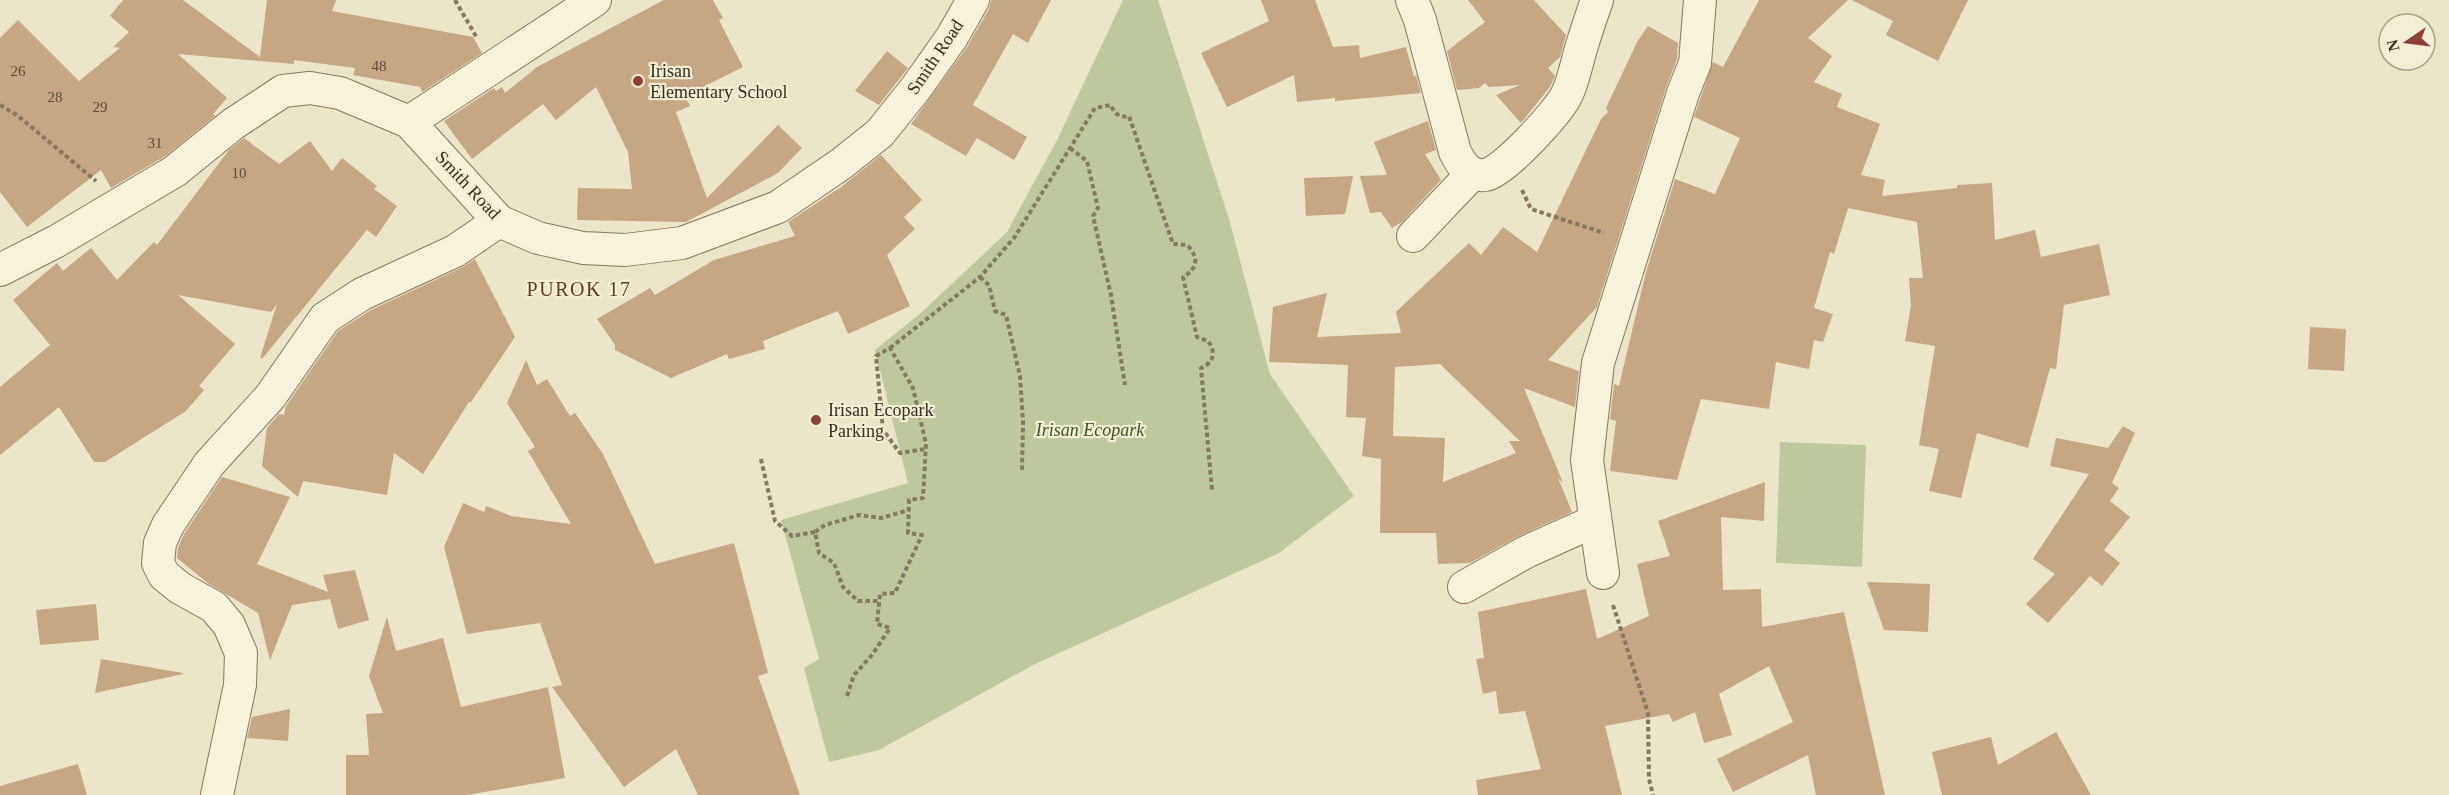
<svg xmlns="http://www.w3.org/2000/svg" width="2449" height="795" font-family="'Times New Roman',serif">
<style>
.green{fill:#bdc89d}
.building{fill:#c5a782;fill-rule:evenodd}
.lines{fill:none;stroke-linecap:round;stroke-linejoin:round}
.minor-casing{stroke:#85795f;stroke-width:34}
.path{stroke:#85795f;stroke-width:4;stroke-dasharray:4.5 3;stroke-linecap:butt}
.minor{stroke:#f6f2db;stroke-width:32}
.poi-dot{fill:#8f4034;stroke:#f3efd7;stroke-width:2}
.labels{text-anchor:middle;stroke-width:4.5;stroke-linejoin:round;paint-order:stroke}
.number-label{font-size:15px;fill:#5a4d39}
.street-label{font-size:18px;fill:#372f21;stroke:#f3efd7}
.poi-label{font-size:18px;fill:#372f21;stroke:#f3efd7;text-anchor:start}
.park-label{font-size:18px;font-style:italic;fill:#42522a;stroke:#f3efd7}
.neighbourhood-label{font-size:20px;letter-spacing:1.5px;fill:#603924;stroke:#f3efd7}
</style>
<rect width="100%" height="100%" fill="#ebe5c9"/>
<g class="green">
<polygon points="1123,0 1158,0 1229,219 1270,374 1354,496 1279,553 1035,664 879,750 829,762 804,668 819,659 781,520 908,483 875,350 922,312 1007,232 1057,140"/>
<polygon points="1780,442 1866,445 1862,567 1776,563"/>
</g>
<g class="building">
<polygon points="123,0 183,0 260,57 267,0 336,0 332,11 473,37 482,53 422,92 420,87 353,75 355,68 294,60 294,64 178,54 227,98 213,114 215,116 167,155 111,188 101,170 27,227 0,192 0,38 18,20 79,81 120,48 113,47 129,32 110,16"/>
<polygon points="664,0 713,0 723,18 719,20 743,67 685,96 690,106 676,112 707,198 778,125 802,148 778,173 686,222 577,220 578,188 632,189 628,152 596,87 556,120 543,104 472,159 444,121 494,88 496,91 502,87 505,93 537,67"/>
<polygon points="991,0 1051,0 1028,43 1013,34 973,105 1027,137 1014,160 977,138 966,156 911,124 967,47 989,9"/>
<polygon points="1261,0 1315,0 1333,47 1359,45 1360,58 1406,47 1414,77 1416,75 1421,93 1335,101 1335,98 1297,102 1294,75 1227,107 1201,53 1269,21"/>
<polygon points="1468,0 1534,0 1566,35 1560,57 1548,68 1555,76 1550,87 1521,123 1496,95 1520,85 1489,87 1485,83 1479,88 1457,90 1447,51 1485,22"/>
<polygon points="1759,0 1848,0 1808,38 1832,56 1814,82 1842,94 1837,107 1880,124 1861,175 1885,180 1882,196 1957,188 1957,185 1992,183 1995,240 2035,230 2041,257 2099,244 2110,295 2064,305 2056,369 2050,368 2028,448 1977,433 1961,498 1929,491 1939,449 1919,445 1935,346 1905,341 1911,305 1909,278 1923,278 1917,222 1848,208 1834,254 1830,252 1814,308 1833,314 1823,342 1814,340 1809,369 1776,362 1769,409 1701,399 1677,480 1610,471 1616,421 1610,419 1614,384 1619,386 1646,272 1675,179 1715,194 1740,138 1694,117 1713,62 1723,67"/>
<polygon points="1852,0 1968,0 1938,61 1886,35 1893,21"/>
<path d="M1648 26 1678 43 1677 59 1666 88 1597 307 1548 360 1579 371 1575 407 1524 388 1563 483 1558 478 1572 512 1519 536 1470 563 1438 564 1436 533H1380L1381 459 1362 456 1366 418 1346 417 1348 365 1269 362 1273 307 1327 293 1317 337 1401 333 1396 312 1469 243 1481 255 1503 227 1537 252 1601 119 1608 112 1606 108 1637 42ZM1440 364 1520 441H1509L1516 453 1443 482 1445 438 1393 436 1395 367Z"/>
<polygon points="887,51 908,68 879,105 855,91"/>
<polygon points="1428,121 1436,150 1425,154 1441,180 1402,222 1392,228 1381,212 1370,213 1360,176 1387,175 1374,142"/>
<polygon points="244,138 279,164 310,141 332,171 342,158 377,186 374,189 397,206 376,237 367,230 262,359 260,358 277,304 271,312 178,295 235,344 199,386 204,390 186,411 105,462 94,462 59,407 0,455 0,387 50,345 13,300 57,263 63,271 91,248 117,280 154,242 157,245 229,150"/>
<polygon points="881,155 922,200 904,217 915,229 887,255 910,306 848,334 838,311 763,341 765,349 729,359 727,354 671,378 615,350 615,345 597,319 650,288 655,295 714,260 795,236 788,222 841,187"/>
<polygon points="1353,176 1345,214 1306,216 1304,178"/>
<polygon points="475,259 515,337 471,402 469,402 423,474 394,453 387,495 303,481 298,497 262,466 267,428 279,414 284,415 286,406 338,331 371,310 463,267"/>
<polygon points="2310,327 2346,329 2344,371 2308,369"/>
<polygon points="526,360 537,385 547,379 570,416 575,413 603,454 655,564 734,543 768,673 758,676 800,795 698,795 676,749 624,787 552,687 562,685 540,623 467,634 444,547 463,503 484,512 486,506 511,516 571,524 528,451 535,447 507,403"/>
<polygon points="2123,426 2135,433 2112,483 2119,488 2110,501 2130,517 2104,550 2120,563 2102,586 2090,576 2048,623 2026,604 2055,574 2033,559 2089,474 2050,466 2056,438 2108,448"/>
<polygon points="222,477 290,497 257,564 328,592 323,575 355,570 369,620 338,629 330,599 292,605 270,660 258,613 209,584 177,558 178,548 184,534"/>
<polygon points="1765,482 1764,521 1721,517 1723,590 1761,589 1762,627 1844,612 1885,795 1816,795 1808,755 1733,792 1717,759 1793,722 1769,666 1719,694 1732,735 1704,743 1695,712 1673,722 1669,714 1605,726 1622,795 1478,795 1476,780 1541,769 1525,711 1499,714 1496,691 1483,694 1476,659 1484,658 1478,612 1586,589 1597,639 1649,616 1637,564 1670,556 1658,521"/>
<polygon points="1867,582 1930,584 1928,632 1884,630"/>
<polygon points="96,604 99,640 40,645 36,610"/>
<polygon points="387,617 396,651 443,638 461,707 548,687 565,778 467,795 346,795 346,755 369,755 366,714 383,713 369,676"/>
<polygon points="101,659 183,673 183,674 95,693"/>
<polygon points="290,709 288,741 247,738 252,717"/>
<polygon points="2056,732 2091,795 1942,795 1932,752 1991,737 1998,765"/>
<polygon points="78,764 87,795 0,795 0,786"/>
</g>
<g class="lines">
<g class="minor-casing">
<g id="minor">
<path d="M1412 0 1420 20 1455 152C1461 164 1469 177 1485 175 1503 173 1557 113 1566 96 1573 83 1576 66 1580 52 1585 35 1591 17 1597 0"/>
<polyline points="409,122 595,0"/>
<polyline points="1413,236 1472,174"/>
<polyline points="0,270 57,241 175,171 233,124 283,91 310,88 340,93 409,122 499,221 538,238 583,248 625,250 682,243 778,207 841,164 880,133 916,88 952,37 973,0"/>
<polyline points="1603,573 1587,460 1598,363 1683,93 1695,63 1700,0"/>
<polyline points="1464,587 1526,552 1595,521"/>
<polyline points="217,795 240,685 241,653 229,625 214,607 180,588 164,575 158,563 160,543 168,525 209,464 270,397 325,318 362,294 455,251 499,221"/>
</g>
</g>
<g class="path">
<polyline points="455,0 477,38"/>
<polyline points="0,105 18,116 96,181"/>
<polyline points="1070,148 1087,161 1098,208 1093,216 1111,295 1125,385"/>
<polyline points="1522,190 1531,209 1604,233"/>
<polyline points="980,277 989,285 995,311 1006,315 1020,376 1023,422 1022,471"/>
<path d="M890 348 980 277 1014 238 1095 108 1111 105C1114 114 1120 118 1129 116L1173 244 1187 245C1199 257 1198 269 1183 277L1197 337 1208 341C1217 353 1213 363 1201 368L1212 490"/>
<polyline points="761,459 775,521 792,536 815,532 819,553 834,563 843,587 858,601 879,601"/>
<polyline points="815,532 825,525 859,515 881,518 909,510"/>
<polyline points="1613,605 1648,713 1649,779 1653,795"/>
<polyline points="847,696 854,675 872,655 890,628 877,624 880,594 895,593 922,535 908,533 909,500 923,498 926,444 913,388 890,348 876,356 883,430 900,453 925,449"/>
</g>
<use href="#minor" class="minor"/>
</g>
<g class="poi-dot">
<circle cx="638" cy="81" r="6"/>
<circle cx="816" cy="420" r="6"/>
</g>
<g class="labels">
<g class="number-label">
<text x="379" y="71">48</text>
<text x="18" y="76">26</text>
<text x="55" y="102">28</text>
<text x="100" y="112">29</text>
<text x="155" y="148">31</text>
<text x="239" y="178">10</text>
</g>
<g class="street-label">
<text transform="translate(935 57) rotate(-56)" y="6">Smith Road</text>
<text transform="translate(468 185) rotate(47)" y="6">Smith Road</text>
</g>
<g class="poi-label">
<text x="650" y="77">Irisan<tspan x="650" dy="21">Elementary School</tspan></text>
<text x="828" y="416">Irisan Ecopark<tspan x="828" dy="21">Parking</tspan></text>
</g>
<g class="park-label">
<text x="1090" y="436">Irisan Ecopark</text>
</g>
<g class="neighbourhood-label">
<text x="579" y="296">PUROK 17</text>
</g>
</g>
<g transform="translate(2407 42) rotate(256)"><circle r="28" fill="#f3efd7" stroke="#a8a28e" stroke-width="1.5"/>
<path d="M0-4.5L10 22L0 15L-10 22Z" fill="#8f4034"/>
<text y="-9" font-size="16" font-weight="bold" text-anchor="middle" fill="#372f21">N</text>
</g>
</svg>
